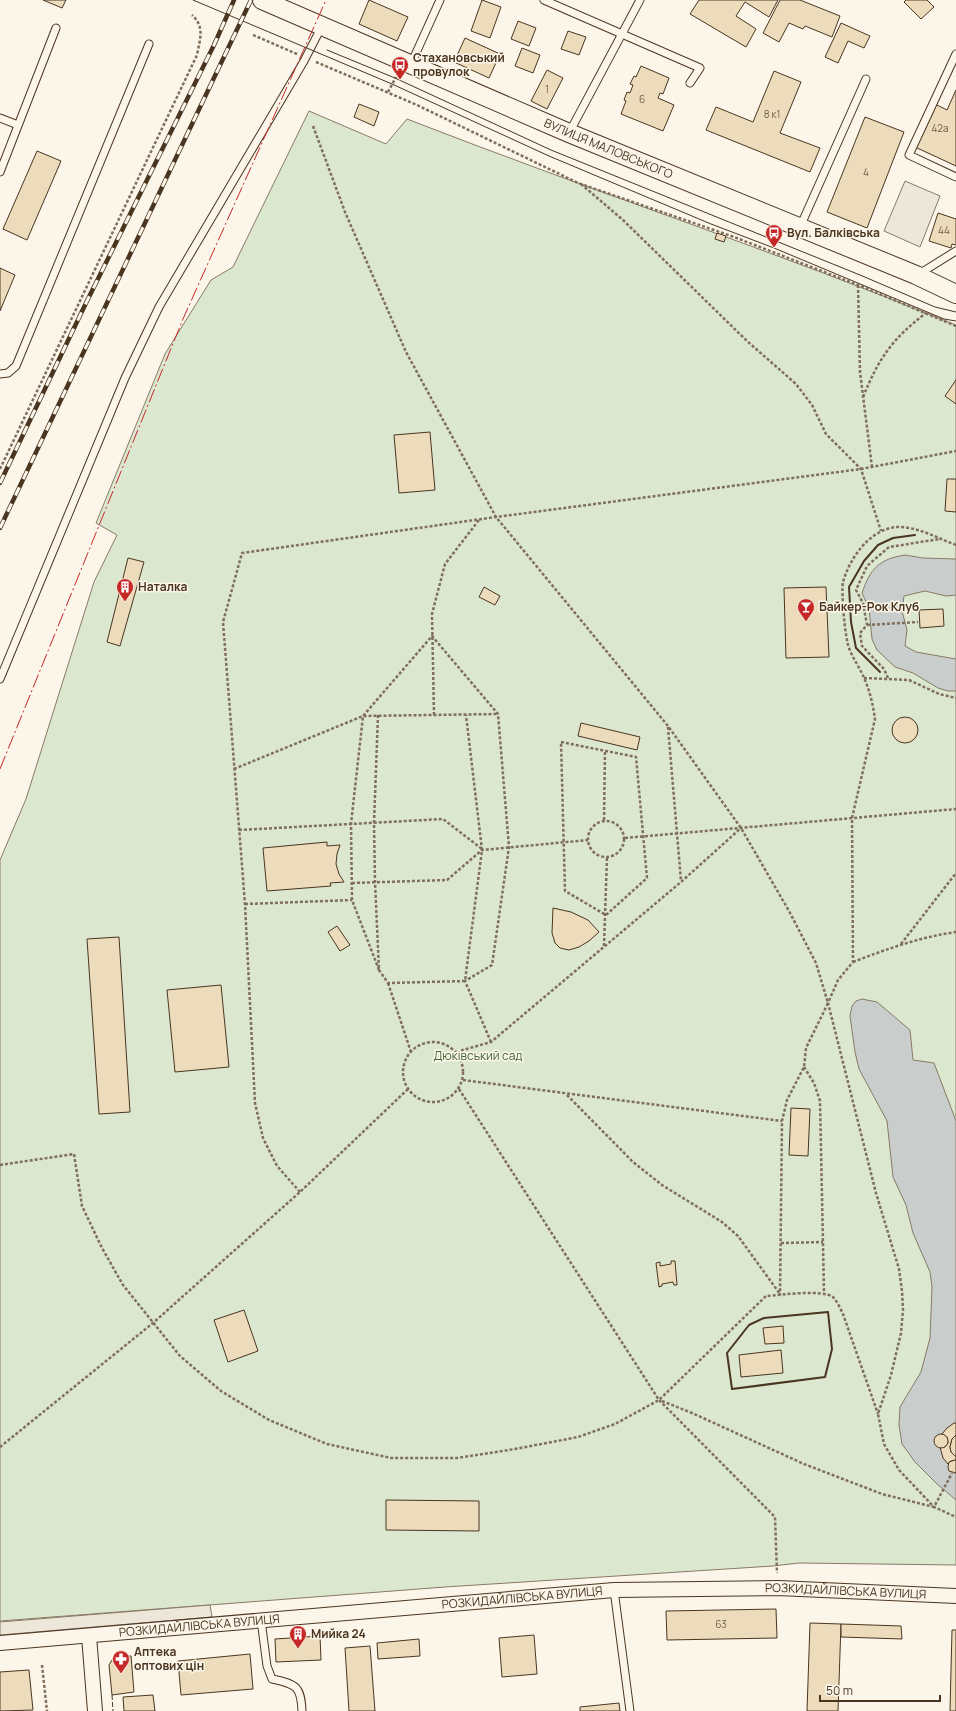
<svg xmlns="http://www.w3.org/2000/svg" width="956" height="1711" font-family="Manrope,sans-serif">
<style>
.green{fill:#dce7d0;stroke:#887966}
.parking{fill:#ede7d9;stroke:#887966}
.water{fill:#c9cecd;stroke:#887966}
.building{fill:#ecdcbc;stroke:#4a3520}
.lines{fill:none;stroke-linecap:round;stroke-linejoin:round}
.service-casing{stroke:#4a3520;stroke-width:9}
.minor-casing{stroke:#4a3520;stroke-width:16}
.tertiary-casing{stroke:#4a3520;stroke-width:20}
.path{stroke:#7f6f5c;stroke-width:2.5;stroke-dasharray:3 2;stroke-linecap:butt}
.service{stroke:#fbf6e9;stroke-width:7}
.minor{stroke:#fbf6e9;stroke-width:14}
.tertiary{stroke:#fbf6e9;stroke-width:18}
.tram{stroke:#4a3520;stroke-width:1}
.rail-casing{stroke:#4a3520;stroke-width:4.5}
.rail{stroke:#fbf6e9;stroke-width:3;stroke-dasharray:9;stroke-linecap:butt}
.fence{stroke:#4a3520;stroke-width:1;stroke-dasharray:5 2;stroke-linecap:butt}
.wall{stroke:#4a3520;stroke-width:2}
.power{stroke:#c62828;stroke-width:1;stroke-dasharray:14 3 2 3;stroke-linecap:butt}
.labels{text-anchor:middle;stroke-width:3;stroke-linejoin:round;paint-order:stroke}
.number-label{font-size:10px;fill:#725f47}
.poi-label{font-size:12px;font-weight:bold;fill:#4a3520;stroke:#fbf6e9;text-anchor:start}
.street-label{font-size:12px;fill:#4a3520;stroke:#fbf6e9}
.park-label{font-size:12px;fill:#436837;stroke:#fbf6e9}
</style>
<rect width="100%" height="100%" fill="#fbf6e9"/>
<path class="green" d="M309 111 386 144 407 119C589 190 775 251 956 325V1565L799 1563 773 1566 445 1587 0 1621V860L26 799 94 582 117 535 96 523 165 354 211 280 233 267Z"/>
<g class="parking">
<polygon points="905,181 940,196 920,247 884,231"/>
<polygon points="210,1605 212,1617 0,1635 0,1622"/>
</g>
<g class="water">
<path d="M905 555 923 558 956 559V595L946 596 925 591 904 596 902 611 907 630 905 646 916 652 956 659V691H948L938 688 913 673 895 667 877 650 872 639 869 608 862 593C870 569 879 559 905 555Z"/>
<polygon points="862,999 877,1002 910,1030 913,1060 934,1063 956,1121 956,1500 936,1483 915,1462 902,1444 899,1425 900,1407 921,1372 930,1338 932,1287 930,1272 913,1233 906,1205 893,1177 887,1121 859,1069 855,1052 850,1016 852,1006 856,1001"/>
</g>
<g class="building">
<polygon points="43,0 66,0 62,8"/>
<polygon points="369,0 408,17 397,41 359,24"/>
<polygon points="482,0 501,7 490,38 471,31"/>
<polygon points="699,0 778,0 769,17 745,2 736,16 756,29 746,47 690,14"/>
<polygon points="780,0 800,0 840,16 832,37 805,26 803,29 789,23 779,42 763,33"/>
<polygon points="906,0 927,0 934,7 921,19 904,2"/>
<polygon points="518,21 536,28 529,46 511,39"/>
<polygon points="841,23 870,36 864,48 848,41 838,63 825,57"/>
<polygon points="568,31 586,37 579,55 561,49"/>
<polygon points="465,38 500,54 489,78 454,62"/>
<polygon points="522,48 540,55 533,73 515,66"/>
<polygon points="641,66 669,78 663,94 660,93 658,98 674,105 663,131 621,114 626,101 624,100 627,92 630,93 633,85 630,84 634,76 636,77"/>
<polygon points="547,70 563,78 547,109 531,101"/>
<polygon points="774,71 801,82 780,133 820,148 810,172 706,130 716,107 753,122"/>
<polygon points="956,90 956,166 915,147 935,104 947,110"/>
<polygon points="359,104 379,112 374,126 354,117"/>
<polygon points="865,117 904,132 867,228 827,212"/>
<polygon points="37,151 61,161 27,240 3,229"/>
<polygon points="938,213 956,219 956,245 952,244 951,248 929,241"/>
<polygon points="717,233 726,236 724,242 715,239"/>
<polygon points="0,268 15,275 0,311"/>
<polygon points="956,380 956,404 945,396"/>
<polygon points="430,432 435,490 399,493 394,435"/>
<polygon points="947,479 956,479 956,512 945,511"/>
<polygon points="128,558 144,562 120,646 107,642"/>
<polygon points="484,587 500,596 495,605 479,597"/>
<polygon points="826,587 829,657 786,658 784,588"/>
<polygon points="943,609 944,626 920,628 919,610"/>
<circle cx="905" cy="730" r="13"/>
<polygon points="581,723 640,737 637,750 578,736"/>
<polygon points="327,842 327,846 340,845 337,854 336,864 339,874 344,882 330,883 331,886 267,891 263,848"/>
<polygon points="553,908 571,912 588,920 599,932 589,941 579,947 569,950 560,948 555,943 552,933"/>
<polygon points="337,926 350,945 340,951 328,932"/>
<polygon points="119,937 130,1112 99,1114 87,939"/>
<polygon points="221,985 229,1067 175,1072 167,990"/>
<polygon points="791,1108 810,1109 808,1156 789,1155"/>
<polygon points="671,1261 675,1261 677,1285 674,1285 673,1282 662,1284 662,1286 659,1287 656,1263 660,1262 660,1266 671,1264"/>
<polygon points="244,1310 258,1351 228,1362 214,1320"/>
<polygon points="783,1326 784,1343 765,1344 763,1328"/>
<polygon points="781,1350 783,1373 741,1377 739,1355"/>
<polygon points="954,1423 956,1423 956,1435 952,1439 950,1447 951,1452 956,1457 956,1460 951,1461 948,1464 943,1458 940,1447 945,1447 948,1443 947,1437 942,1434 947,1428"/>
<circle cx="941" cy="1441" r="7"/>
<polygon points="956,1435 956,1457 951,1452 950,1447 952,1439"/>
<polygon points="955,1460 956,1460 956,1473 949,1471 948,1467 949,1462"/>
<polygon points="386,1500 479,1501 479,1531 386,1530"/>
<polygon points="776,1609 777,1638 667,1640 666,1611"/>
<polygon points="810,1623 841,1624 838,1711 807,1711"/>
<polygon points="841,1624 901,1626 902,1639 841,1637"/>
<polygon points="952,1630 956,1630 956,1711 950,1711"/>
<polygon points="534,1635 537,1674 502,1677 499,1638"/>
<polygon points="320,1636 321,1660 276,1662 275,1639"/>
<polygon points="419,1639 420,1656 378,1659 377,1643"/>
<polygon points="370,1646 375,1711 349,1711 345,1648"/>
<polygon points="250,1654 253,1689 181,1695 178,1661"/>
<polygon points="131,1656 134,1692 112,1695 109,1665 114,1657"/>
<polygon points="29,1670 33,1710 0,1711 0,1672"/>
<polygon points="153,1695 155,1711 124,1711 123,1697"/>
<polygon points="619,1703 620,1711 580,1711 580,1707"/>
</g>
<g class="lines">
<g class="service-casing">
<g id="service">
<polyline points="544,0 700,68 690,83"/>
<polyline points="956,54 909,155 956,177"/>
<polyline points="411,64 440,0"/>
<polyline points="0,118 18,125"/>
<polyline points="569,133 640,0"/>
<polyline points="0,172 56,28"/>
<polyline points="800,227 866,79"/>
<polyline points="919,274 956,251"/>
<polyline points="0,374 8,373 16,366 149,44"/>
<polyline points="0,679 125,378 159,307 304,61 322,26"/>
<polyline points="614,1590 630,1711"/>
<path d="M261 1620 267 1666 272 1679C296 1684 301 1686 302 1711"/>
</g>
</g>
<g class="minor-casing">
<g id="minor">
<polyline points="89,1636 95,1711"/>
<path id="s1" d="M0 1643 614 1590 778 1588 956 1596"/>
</g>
</g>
<g class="tertiary-casing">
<g id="tertiary">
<path id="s2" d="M262 0 569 133 916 275 956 294"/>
</g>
</g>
<g class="path">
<polyline points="253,35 297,54"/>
<polyline points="316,62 417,105 578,183 734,237 858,285 956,326"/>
<polyline points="388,92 396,77"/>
<polyline points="313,126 345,212 406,352 496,517 668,726 741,828 789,911 816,963 828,1003 806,1048 804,1067 787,1100 782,1121 780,1295"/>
<polyline points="581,184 623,220 747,341 796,384 812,405 826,434 861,469 881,531"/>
<polyline points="858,285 860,372 872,467"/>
<path d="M863 397C879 358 892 339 926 313"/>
<path d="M0 469 197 55C200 39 205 27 192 15"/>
<path d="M956 545C937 538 919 527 898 527 871 528 850 557 843 582 841 592 845 638 849 648 853 659 860 668 864 678 870 691 873 705 875 719L852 818 853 962 838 980 828 1003 876 1193 899 1269 902 1291 903 1310 901 1333 891 1375 878 1414 884 1444 899 1470 934 1507 956 1517"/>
<polyline points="867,625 918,622"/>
<polyline points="864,678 909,680 939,694 956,698"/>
<polyline points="888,678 884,669 862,646 860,633 867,625 863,603 856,590 867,566 889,547 940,539"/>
<polyline points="378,715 374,823 375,882 379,970 388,983 465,981 482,850 466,715"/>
<polyline points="434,715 432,614 445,564 479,520"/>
<polyline points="668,727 681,881"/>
<polygon points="561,742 636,757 647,878 606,915 565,891"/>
<polyline points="234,769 363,716 498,714"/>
<polyline points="604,820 605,751"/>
<circle cx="606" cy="839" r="18"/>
<polyline points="239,830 443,819 482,849"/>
<polyline points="625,838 956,809"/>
<polyline points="352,883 447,880 482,850 588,840"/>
<polyline points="245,904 352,900"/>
<polyline points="901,944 956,873"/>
<polyline points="604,946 607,857"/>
<path d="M853 962C887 949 920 937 956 932"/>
<polyline points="379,970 352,900 351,824 363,716 432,636 498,714 509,847 492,965 465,981 491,1042"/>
<polyline points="388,983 411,1052"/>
<circle cx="433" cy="1072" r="30"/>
<polyline points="456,1052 491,1042 681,882 741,828"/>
<polyline points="804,1067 814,1083 820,1101 824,1293"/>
<polyline points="463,1080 782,1121"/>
<polyline points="459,1089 659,1400 775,1517 777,1573"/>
<polyline points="567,1095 633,1162 662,1185 722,1222 738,1236 780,1294"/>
<path d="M0 1165 74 1154 82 1206 102 1248 123 1285 180 1356 221 1391 269 1420 327 1444 391 1458H457L515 1449 578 1437 615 1424 659 1400 766 1296C781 1295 822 1289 833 1297 837 1301 840 1308 843 1314L878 1414"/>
<polyline points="300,1192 277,1166 263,1138 255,1103 245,904 223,622 242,553 496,517 861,469 956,451"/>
<polyline points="781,1243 823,1242"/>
<polyline points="662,1401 692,1413 804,1464 882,1494 934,1507 952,1473"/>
<polyline points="0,1447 153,1323 300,1192 408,1089"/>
<polyline points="42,1665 47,1711"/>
</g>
<use href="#service" class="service"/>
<use href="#minor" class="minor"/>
<use href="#tertiary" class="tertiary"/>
<g class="tram">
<polyline points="193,0 392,84 549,156 711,224 774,248 944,319 956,321"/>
<polyline points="327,50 395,78 551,150 860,275 935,307 956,312"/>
</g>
<g class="rail-casing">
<g id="rail">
<polyline points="0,483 86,303 214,45 234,0"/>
<polyline points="0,528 251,0"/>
</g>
</g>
<use href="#rail" class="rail"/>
<polyline class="fence" points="112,1695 113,1711"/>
<g class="wall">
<polyline points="880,672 856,648 851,622 849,587 864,561 878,545 893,538 915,535"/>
<polygon points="828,1312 832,1349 825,1377 732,1389 727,1353 749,1325 764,1318"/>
</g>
<polyline class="power" points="0,769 183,319 326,0"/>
</g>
<defs>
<g id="bus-pin" transform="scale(0.9)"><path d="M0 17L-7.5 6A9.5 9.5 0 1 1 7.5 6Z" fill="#c62828" stroke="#fbf6e9"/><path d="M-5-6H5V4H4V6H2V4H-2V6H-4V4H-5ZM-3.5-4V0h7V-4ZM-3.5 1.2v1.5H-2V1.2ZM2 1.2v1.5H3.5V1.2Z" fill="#fff"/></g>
<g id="building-pin" transform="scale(0.9)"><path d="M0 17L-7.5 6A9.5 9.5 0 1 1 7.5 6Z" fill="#c62828" stroke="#fbf6e9"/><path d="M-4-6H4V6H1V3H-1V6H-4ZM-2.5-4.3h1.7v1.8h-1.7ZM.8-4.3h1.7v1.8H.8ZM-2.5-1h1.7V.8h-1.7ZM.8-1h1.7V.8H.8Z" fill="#fff"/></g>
<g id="bar-pin" transform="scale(0.9)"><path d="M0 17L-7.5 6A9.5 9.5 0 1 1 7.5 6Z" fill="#c62828" stroke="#fbf6e9"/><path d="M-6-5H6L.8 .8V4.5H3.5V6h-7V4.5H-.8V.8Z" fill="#fff"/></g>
<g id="pharmacy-pin" transform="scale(0.9)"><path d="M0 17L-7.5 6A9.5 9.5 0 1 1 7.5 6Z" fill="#c62828" stroke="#fbf6e9"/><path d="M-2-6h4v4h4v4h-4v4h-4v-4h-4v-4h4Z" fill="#fff"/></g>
</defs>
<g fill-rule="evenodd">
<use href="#bus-pin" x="400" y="65"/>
<use href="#bus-pin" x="774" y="233"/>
<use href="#building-pin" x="125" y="587"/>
<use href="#bar-pin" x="806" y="607"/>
<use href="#building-pin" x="298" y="1634"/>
<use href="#pharmacy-pin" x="121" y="1659"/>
</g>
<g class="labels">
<g class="number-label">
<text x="547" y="93">1</text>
<text x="642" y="103">6</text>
<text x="772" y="118">8 к1</text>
<text x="940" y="132">42а</text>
<text x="866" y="176">4</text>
<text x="944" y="234">44</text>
<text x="721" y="1628">63</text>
</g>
<g class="poi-label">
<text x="413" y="62">Стахановський<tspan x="413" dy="14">провулок</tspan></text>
<text x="787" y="237">Вул. Балківська</text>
<text x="138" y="591">Наталка</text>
<text x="819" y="611">Байкер-Рок Клуб</text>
<text x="311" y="1638">Мийка 24</text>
<text x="134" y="1656">Аптека<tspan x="134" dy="14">оптових цін</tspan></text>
</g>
<g class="street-label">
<text dy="4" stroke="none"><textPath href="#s2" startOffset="377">ВУЛИЦЯ МАЛОВСЬКОГО</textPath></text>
<text dy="4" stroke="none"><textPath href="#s1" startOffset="848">РОЗКИДАЙЛІВСЬКА ВУЛИЦЯ</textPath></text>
<text dy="4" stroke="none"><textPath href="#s1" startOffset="524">РОЗКИДАЙЛІВСЬКА ВУЛИЦЯ</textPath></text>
<text dy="4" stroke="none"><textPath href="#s1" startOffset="200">РОЗКИДАЙЛІВСЬКА ВУЛИЦЯ</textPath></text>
</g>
<g class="park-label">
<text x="478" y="1060">Дюківський сад</text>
</g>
</g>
<path d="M820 1695v6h120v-6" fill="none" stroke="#4a3520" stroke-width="2"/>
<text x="826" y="1695" font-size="12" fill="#4a3520" stroke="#fbf6e9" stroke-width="3" paint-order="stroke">50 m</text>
</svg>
